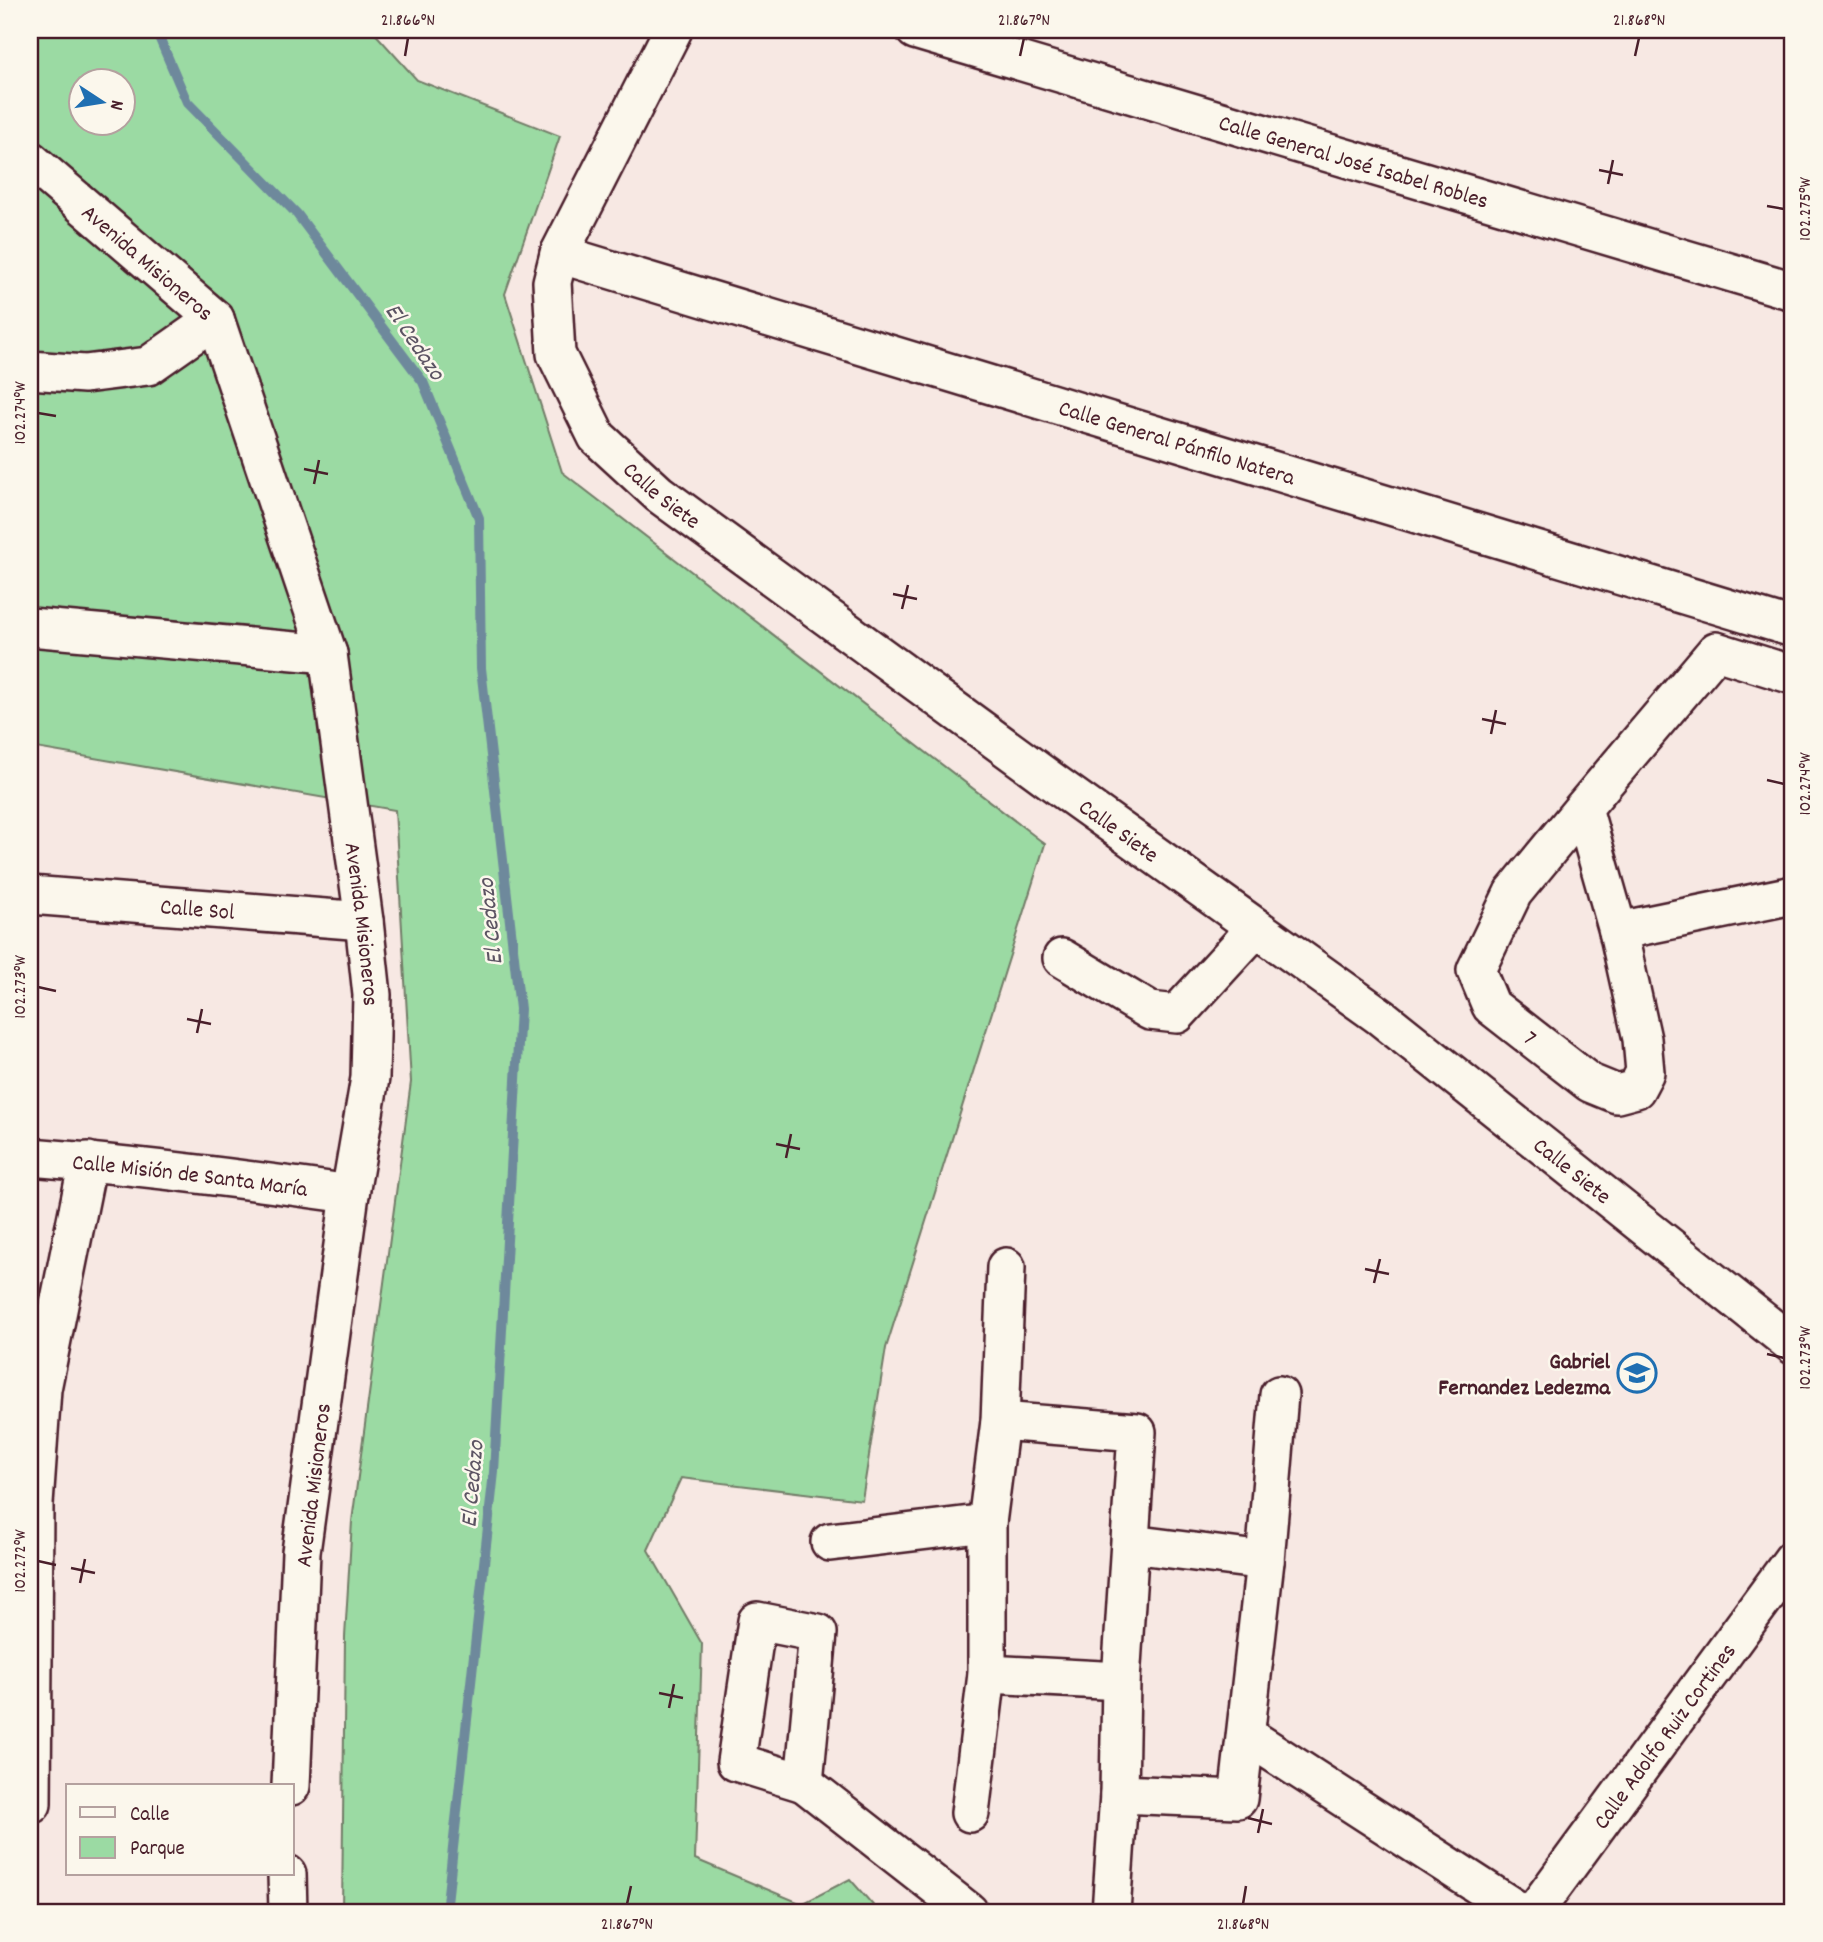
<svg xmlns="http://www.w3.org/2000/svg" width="1823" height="1942" font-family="Dekko,sans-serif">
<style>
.green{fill:#9bdaa3;stroke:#727c67;stroke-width:2;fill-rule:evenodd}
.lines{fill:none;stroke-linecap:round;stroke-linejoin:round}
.stream{stroke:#6e899c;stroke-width:10}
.minor-casing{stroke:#4a1f2b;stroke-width:42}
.minor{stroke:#fbf7ec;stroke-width:37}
.ticks{fill:none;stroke:#4a1f2b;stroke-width:2.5}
.labels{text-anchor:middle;stroke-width:5;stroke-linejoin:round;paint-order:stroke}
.street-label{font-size:23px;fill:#4a1f2b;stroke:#fbf7ec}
.poi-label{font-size:23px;font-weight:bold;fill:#4a1f2b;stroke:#fbf7ec;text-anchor:end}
.water-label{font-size:24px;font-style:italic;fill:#5c5463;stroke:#fbf7ec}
.neatline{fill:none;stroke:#4a1f2b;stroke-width:2.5}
.ticks-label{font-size:18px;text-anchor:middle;fill:#4a1f2b}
</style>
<rect width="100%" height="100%" fill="#f7e8e3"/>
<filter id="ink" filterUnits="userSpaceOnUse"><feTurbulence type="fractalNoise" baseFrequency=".0143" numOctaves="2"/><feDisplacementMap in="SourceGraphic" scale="14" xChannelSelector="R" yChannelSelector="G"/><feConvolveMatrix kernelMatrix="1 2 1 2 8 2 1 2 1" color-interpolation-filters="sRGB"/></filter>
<g filter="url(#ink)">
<path class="green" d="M30 30H372L417 80 560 136 505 294 562 472 1045 844 886 1348 862 1500 681 1478 648 1550 702 1644 695 1859 802 1904 850 1879 879 1912H342L345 1637 352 1521 411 1082 395 810 30 747ZM80 80H122V122H80Z"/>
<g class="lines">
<polyline class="stream" points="156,30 187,102 297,214 423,382 479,518 481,668 520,1009 494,1472 446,1912"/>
<g class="minor-casing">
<g id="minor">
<path id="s1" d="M673 30 559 254 552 282 556 354 597 437 659 494 1057 785 1381 1017 1793 1345"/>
<path id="s2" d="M915 30 1793 291"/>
<path id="s3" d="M30 160 215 319 328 654 364 921 372 995 370 1078 350 1194 301 1552 291 1786"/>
<path id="s4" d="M559 254 1793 628"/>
<polyline points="30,370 85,374 148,366 215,319"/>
<polyline points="30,627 328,654"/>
<polyline points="1583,808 1618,931 1642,1039 1645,1072 1636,1089 1617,1094 1590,1083 1491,1006 1476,970 1513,893 1583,808 1716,651 1793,675"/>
<path id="s5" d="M30 895 364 921"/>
<polyline points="1618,931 1793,895"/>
<polyline points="1062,958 1150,1011 1177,1014 1256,928"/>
<path id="s6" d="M30 1157C137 1165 243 1179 350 1194"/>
<polyline points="1000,1421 1137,1432 1121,1681 1119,1794 1111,1912"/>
<polyline points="830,1542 987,1523"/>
<polyline points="1131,1544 1265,1561"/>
<polygon points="757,1621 818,1633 804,1783 736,1762"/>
<polyline points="987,1674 1121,1681"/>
<polyline points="1246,1735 1520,1912"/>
<polyline points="804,1783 969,1912"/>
<polyline points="1119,1794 1238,1799 1265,1561 1279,1395"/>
<polyline points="32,1804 34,1504 42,1389 88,1161"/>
<polyline points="970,1813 987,1674 987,1523 1000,1421 1006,1267"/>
<polyline points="287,1874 288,1912"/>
<path id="s7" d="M1534 1912 1793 1559"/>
</g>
</g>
<use href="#minor" class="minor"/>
</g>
</g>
<path class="ticks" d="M405 56 408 38M1020 56 1024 38M1635 56 1639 38M1599 170 1623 175M1608 184 1613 160M1767 206 1784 209M38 413 56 416M304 469 328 474M314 484 319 460M893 594 917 599M902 609 908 585M1482 719 1506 724M1491 734 1496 710M1767 780 1784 784M38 987 56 991M187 1019 211 1024M197 1033 202 1009M776 1144 800 1149M786 1158 791 1134M1365 1269 1389 1274M1374 1283 1380 1259M1767 1354 1784 1358M38 1561 56 1565M71 1568 95 1573M80 1583 85 1559M659 1693 683 1698M669 1708 674 1684M1248 1818 1272 1824M1258 1833 1263 1809M627 1904 631 1886M1243 1904 1246 1886"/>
<defs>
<g id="school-ring" transform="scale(2.0125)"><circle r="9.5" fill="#fbf7ec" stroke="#1f6fb2" stroke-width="1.5"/><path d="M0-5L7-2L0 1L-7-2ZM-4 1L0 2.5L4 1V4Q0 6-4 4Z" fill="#1f6fb2"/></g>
</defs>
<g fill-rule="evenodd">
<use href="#school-ring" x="1637" y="1373"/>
</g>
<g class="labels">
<g class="street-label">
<text dy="8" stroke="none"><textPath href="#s2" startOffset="458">Calle General José Isabel Robles</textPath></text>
<text dy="8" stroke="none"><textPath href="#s3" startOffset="156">Avenida Misioneros</textPath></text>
<text dy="8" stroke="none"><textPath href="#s4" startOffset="646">Calle General Pánfilo Natera</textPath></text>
<text dy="8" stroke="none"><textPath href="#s1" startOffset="532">Calle Siete</textPath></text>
<text dy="8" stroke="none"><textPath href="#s1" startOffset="1099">Calle Siete</textPath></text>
<text dy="8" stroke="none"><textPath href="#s5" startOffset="168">Calle Sol</textPath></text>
<text dy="8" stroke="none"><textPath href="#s3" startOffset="870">Avenida Misioneros</textPath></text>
<text transform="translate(1531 1037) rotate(38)" y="8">7</text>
<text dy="8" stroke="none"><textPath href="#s1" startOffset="1666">Calle Siete</textPath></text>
<text dy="8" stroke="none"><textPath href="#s6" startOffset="161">Calle Misión de Santa María</textPath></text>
<text transform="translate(312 1485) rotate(-83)" y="8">Avenida Misioneros</text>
<text dy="8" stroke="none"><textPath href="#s7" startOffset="219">Calle Adolfo Ruiz Cortines</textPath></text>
</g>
<g class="poi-label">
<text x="1610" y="1368">Gabriel<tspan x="1610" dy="26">Fernandez Ledezma</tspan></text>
</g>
<g class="water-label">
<text transform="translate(416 341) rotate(56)" y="8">El Cedazo</text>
<text transform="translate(489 922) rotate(-96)" y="8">El Cedazo</text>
<text transform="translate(471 1484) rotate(-85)" y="8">El Cedazo</text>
</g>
</g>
<rect width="1823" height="1942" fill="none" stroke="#fbf7ec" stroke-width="77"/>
<rect x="66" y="1784" width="228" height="91" fill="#fbf7ec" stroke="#b4a19f" stroke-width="2"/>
<rect x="80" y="1807" width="35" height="10" fill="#fbf7ec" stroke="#b4a19f" stroke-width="2"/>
<text x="130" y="1820" font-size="21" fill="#4a1f2b">Calle</text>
<rect x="80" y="1837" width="35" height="21" fill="#9bdaa3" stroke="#b4a19f" stroke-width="2"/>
<text x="130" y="1854" font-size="21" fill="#4a1f2b">Parque</text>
<g transform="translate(102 102) rotate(102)"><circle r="33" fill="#fbf7ec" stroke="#b4a19f" stroke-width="2"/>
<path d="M0-5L12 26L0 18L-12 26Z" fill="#1f6fb2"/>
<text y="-10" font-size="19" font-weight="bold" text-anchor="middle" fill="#4a1f2b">N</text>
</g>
<rect x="38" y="38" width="1746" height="1866" class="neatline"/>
<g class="ticks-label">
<text x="408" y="25">21.866°N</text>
<text x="1024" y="25">21.867°N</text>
<text x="1639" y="25">21.868°N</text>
<text transform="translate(1804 209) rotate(-90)" y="6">102.275°W</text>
<text transform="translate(19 413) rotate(-90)" y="6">102.274°W</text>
<text transform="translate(1804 784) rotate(-90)" y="6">102.274°W</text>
<text transform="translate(19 987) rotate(-90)" y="6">102.273°W</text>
<text transform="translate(1804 1358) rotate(-90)" y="6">102.273°W</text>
<text transform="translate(19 1561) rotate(-90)" y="6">102.272°W</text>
<text x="627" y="1929">21.867°N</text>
<text x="1243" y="1929">21.868°N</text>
</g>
</svg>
